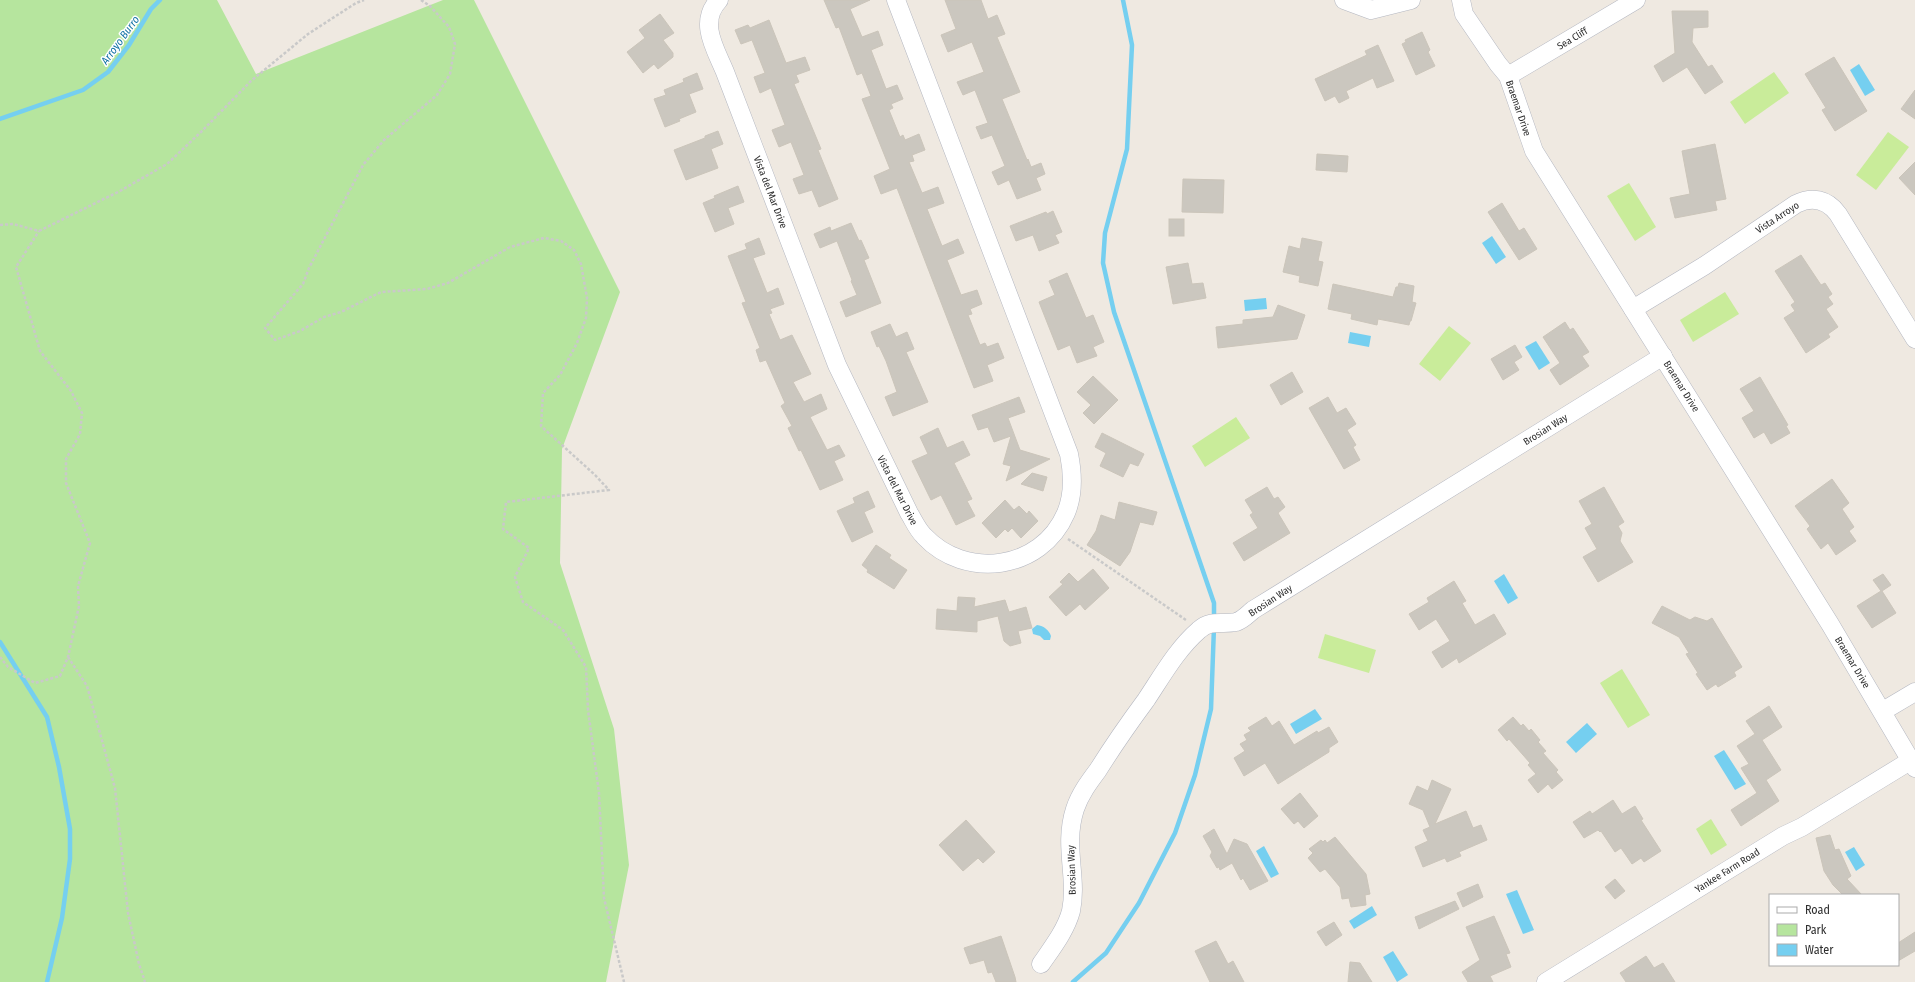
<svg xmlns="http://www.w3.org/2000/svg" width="1915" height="982" font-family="'Fira Sans Condensed',sans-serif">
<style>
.green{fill:#b6e59e}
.pitch{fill:#c9ec9a}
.water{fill:#75cff0}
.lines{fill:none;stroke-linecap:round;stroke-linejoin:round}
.stream{stroke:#75cff0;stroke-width:4.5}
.building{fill:#cbc7bf;stroke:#cbc5ba}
.minor-casing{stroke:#b4b7c1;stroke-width:19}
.path{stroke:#c9c9c9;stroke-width:2.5;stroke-dasharray:3 2;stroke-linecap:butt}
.minor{stroke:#fff;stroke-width:18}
.labels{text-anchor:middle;stroke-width:3;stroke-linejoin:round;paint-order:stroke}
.street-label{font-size:10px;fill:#2e2e2e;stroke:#fff}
.water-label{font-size:11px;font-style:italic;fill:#0d6fa3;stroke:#fff}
</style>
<rect width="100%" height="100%" fill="#efe9e1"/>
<polygon class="green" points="0,0 217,0 256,74 443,0 474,0 620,292 562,449 560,563 614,729 629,865 606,982 0,982"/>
<g class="pitch">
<polygon points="1774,72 1789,93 1745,124 1730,102"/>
<polygon points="1888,132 1909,147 1876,190 1856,175"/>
<polygon points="1629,183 1656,227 1635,241 1607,196"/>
<polygon points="1725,292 1739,314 1693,342 1680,320"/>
<polygon points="1449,326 1471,343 1440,381 1419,364"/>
<polygon points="1236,417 1250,438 1205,467 1192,446"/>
<polygon points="1325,634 1376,650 1369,673 1318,658"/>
<polygon points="1622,669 1650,715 1628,728 1600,683"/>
<polygon points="1711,819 1727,845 1711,855 1696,829"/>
</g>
<g class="water">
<polygon points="1859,64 1875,90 1865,96 1850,70"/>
<polygon points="1492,236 1506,257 1496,264 1482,243"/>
<polygon points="1266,298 1267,309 1245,311 1244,300"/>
<polygon points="1350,332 1371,336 1369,347 1348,343"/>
<polygon points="1536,341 1550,363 1539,370 1525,347"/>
<polygon points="1504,574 1518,598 1508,604 1494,581"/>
<path d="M1037 625C1044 626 1049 630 1051 636L1050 640H1044L1040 636 1033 634 1032 629Z"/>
<polygon points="1315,709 1322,719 1296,734 1290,724"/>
<polygon points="1587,723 1597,734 1576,753 1566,742"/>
<polygon points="1724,750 1746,784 1735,790 1714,756"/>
<polygon points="1264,846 1279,874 1271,878 1256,851"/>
<polygon points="1854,847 1865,865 1856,871 1845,852"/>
<polygon points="1517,890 1534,930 1523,934 1506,894"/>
<polygon points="1372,906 1377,915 1354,929 1349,921"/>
<polygon points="1393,951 1408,975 1397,982 1383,957"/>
</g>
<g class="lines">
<g class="stream">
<polyline points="1123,0 1132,45 1127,149 1105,233 1103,263 1114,312 1214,603 1214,619"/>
<polyline points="0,119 83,90 108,72 129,45 151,9 160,0"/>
<polyline points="0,642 47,717 59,767 70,829 70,859 62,918 47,982"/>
<polyline points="1073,982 1106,953 1139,903 1175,833 1195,775 1211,709 1214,627"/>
</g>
</g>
<g class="building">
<polygon points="824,0 870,0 850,9 862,37 878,31 883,45 871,50 886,89 897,85 903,99 891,104 893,108 889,110 900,137 903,135 905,140 919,134 925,150 912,155 914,161 909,162 922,193 938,187 944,203 927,209 942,246 958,239 964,253 947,260 961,295 977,290 982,304 970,309 972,314 968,315 980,345 985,343 987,347 998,343 1004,358 987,365 993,381 974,388 897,188 881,194 874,176 890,169 862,99 871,96 862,73 857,75 839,27 836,28"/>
<polygon points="945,0 981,0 988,19 997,15 1005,34 997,37 1020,92 1002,99 1027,160 1028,159 1031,167 1041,163 1045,174 1036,178 1041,190 1017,199 1009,180 998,185 992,172 1005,166 992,135 981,139 976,127 988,123 975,90 963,95 957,82 984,72 972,42 948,52 941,35 956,29"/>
<polygon points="1672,11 1708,11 1708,27 1693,28 1692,42 1708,67 1712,65 1723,82 1705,94 1687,67 1663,82 1654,66 1675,53"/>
<polygon points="660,14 674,33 663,40 673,53 673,57 658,69 654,64 643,73 627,52 645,38 639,30"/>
<polygon points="769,20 786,63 805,57 810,70 796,75 799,82 794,84 821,149 818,150 838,199 819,207 812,190 799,194 793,179 804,175 791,142 779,147 772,130 785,125 771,88 760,93 754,77 765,73 752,40 741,44 735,30 748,25 750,28"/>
<polygon points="1422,32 1430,50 1428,52 1435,66 1416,75 1402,44 1406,42 1405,40"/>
<polygon points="1378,45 1394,81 1377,88 1373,78 1346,91 1349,98 1339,103 1335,96 1325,101 1315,79 1367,55 1365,51"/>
<polygon points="1834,57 1867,111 1835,131 1822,110 1826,108 1805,74"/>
<polygon points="697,73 703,89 689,94 696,112 679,119 680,121 665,127 654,99 666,95 664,90 684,82 683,79"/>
<polygon points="1915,90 1915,119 1901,109"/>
<polygon points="718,131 723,144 711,149 718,168 686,180 674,150 705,138 705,136"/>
<polygon points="1715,144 1726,199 1715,201 1717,210 1675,218 1670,198 1690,194 1682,151"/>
<polygon points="1317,154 1348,156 1347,172 1316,170"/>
<polygon points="1915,162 1915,195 1899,178"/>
<polygon points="1183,179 1224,180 1223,213 1182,212"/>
<polygon points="738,186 744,202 728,208 734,224 715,232 703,203 715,198 714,196"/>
<polygon points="1502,203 1519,231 1524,228 1537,249 1519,260 1488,212"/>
<polygon points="1053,211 1062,232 1055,235 1059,243 1039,251 1033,235 1016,241 1010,226 1046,212 1047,214"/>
<rect x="1169" y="219" width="15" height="17"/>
<polygon points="851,223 859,241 861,240 869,258 864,260 881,303 846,317 840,302 857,295 851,281 852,280 837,241 820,248 814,234 830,227 831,231"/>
<polygon points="759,238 765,254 753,258 767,293 778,288 784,304 770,309 772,313 769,314 780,340 792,335 811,374 793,382 804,402 821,394 827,409 810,417 827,450 839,445 845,456 834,461 843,480 820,490 801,450 799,451 788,428 792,426 781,406 785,403 766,360 760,362 756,350 760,348 742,303 746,302 728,256 747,249 745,244"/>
<polygon points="1302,238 1322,242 1318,261 1323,262 1318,286 1299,282 1300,276 1283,272 1289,246 1300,249"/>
<polygon points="1801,255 1821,285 1825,283 1832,294 1828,297 1833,304 1826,309 1838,327 1828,334 1830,337 1806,353 1784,318 1795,311 1791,305 1795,302 1775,271"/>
<polygon points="1188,263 1192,284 1203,283 1206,298 1173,304 1166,267"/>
<polygon points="1067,273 1086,318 1093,315 1104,342 1093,347 1097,356 1077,363 1070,345 1058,350 1039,302 1055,295 1049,281"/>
<polygon points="1399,283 1414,286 1412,302 1416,303 1411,321 1410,321 1409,325 1378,319 1377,325 1351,319 1352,314 1328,309 1333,284 1393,297 1396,287 1398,287"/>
<polygon points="1278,305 1305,315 1297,339 1218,348 1216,327 1243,324 1243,320 1273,317"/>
<polygon points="1565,322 1570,330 1573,328 1589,352 1582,356 1589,366 1560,385 1550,370 1560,363 1543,337"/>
<polygon points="890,324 896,337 907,332 914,349 906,352 928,402 893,416 885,397 897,392 886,361 879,346 877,347 871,332"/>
<polygon points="1515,345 1522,357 1514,362 1519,370 1503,380 1491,359"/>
<polygon points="1292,372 1303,392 1281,405 1270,385"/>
<polygon points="1093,376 1118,400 1094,424 1083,413 1091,405 1077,392"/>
<polygon points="1760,377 1788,425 1786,426 1790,433 1771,444 1764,432 1754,438 1742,418 1754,411 1740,389"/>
<polygon points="1019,397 1025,412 1008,418 1020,450 1050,459 1006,481 1011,466 1003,464 1011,436 994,442 988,427 978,430 972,415"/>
<polygon points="1328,397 1337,413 1346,408 1356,424 1347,430 1356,445 1353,447 1360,460 1344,469 1309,408"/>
<polygon points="938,428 947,448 963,441 970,455 954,463 972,499 967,501 975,516 956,525 941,495 931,500 912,461 928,454 920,437"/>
<polygon points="1102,433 1144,454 1138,466 1130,463 1123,477 1100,466 1106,453 1095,447"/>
<polygon points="1032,473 1047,477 1043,491 1021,484"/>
<polygon points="1832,479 1849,503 1842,509 1854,527 1849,531 1856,541 1836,555 1828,543 1821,549 1807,529 1810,526 1795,506"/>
<polygon points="1267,487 1274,499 1278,497 1285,507 1278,513 1290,533 1244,561 1233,543 1258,528 1250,515 1253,513 1245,500"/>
<polygon points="1604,487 1624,522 1618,526 1622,533 1620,541 1633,562 1598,582 1583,557 1597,549 1585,528 1592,524 1579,501"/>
<polygon points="868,491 875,507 864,512 873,532 852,542 837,511 855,503 853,498"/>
<polygon points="1005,500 1014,510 1019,506 1027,514 1029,511 1038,521 1021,538 1012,528 1008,532 1005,529 996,538 982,523"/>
<polygon points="1119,502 1157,512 1153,525 1140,522 1130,552 1120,566 1087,545 1096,531 1101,515 1115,520"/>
<polygon points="876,545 891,555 889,558 907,570 894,589 867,572 868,570 862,565"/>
<polygon points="1093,569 1109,588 1085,610 1080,604 1066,616 1049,597 1063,584 1060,582 1069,573 1078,582"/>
<polygon points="1883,574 1891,585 1882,591 1896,613 1872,628 1857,606 1881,591 1873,580"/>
<polygon points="1454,581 1466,601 1462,603 1475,625 1494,614 1506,634 1459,663 1457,658 1442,668 1432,652 1450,641 1436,619 1419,630 1409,614 1429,602 1427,598"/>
<polygon points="958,597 975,598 974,607 1005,600 1009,612 1026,607 1032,628 1018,631 1021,643 1010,646 1004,641 998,616 977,621 977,632 936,629 937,609 957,611"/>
<polygon points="1662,606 1690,620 1695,617 1707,621 1712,618 1742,667 1734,672 1736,676 1718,687 1716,684 1707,690 1696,674 1698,673 1686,654 1689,653 1679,637 1652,623"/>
<polygon points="1769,706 1782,727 1762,740 1781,770 1766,780 1779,801 1741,826 1731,810 1757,793 1741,768 1749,764 1737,746 1755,734 1746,721"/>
<polygon points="1266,717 1272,726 1279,721 1294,745 1317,731 1318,733 1329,727 1338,742 1329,748 1329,752 1278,784 1265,763 1244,776 1234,758 1245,751 1240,744 1247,740 1244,735 1251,731 1248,728"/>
<polygon points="1513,717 1521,726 1523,724 1529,731 1531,729 1540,740 1538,742 1546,751 1543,753 1558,770 1556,772 1563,780 1552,789 1548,784 1538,793 1528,780 1536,774 1528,765 1530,763 1509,739 1507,741 1498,730"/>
<polygon points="1432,780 1451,789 1435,824 1466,811 1473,828 1481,825 1487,840 1459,852 1461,856 1447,862 1445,858 1423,867 1415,847 1428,841 1423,830 1430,827 1423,810 1409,804 1417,786 1428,791"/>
<polygon points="1300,793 1318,816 1304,828 1298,821 1294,824 1281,809"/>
<polygon points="1613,800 1622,814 1635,806 1643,819 1641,820 1661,851 1644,862 1641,858 1632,864 1621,848 1615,852 1601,831 1600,832 1598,830 1584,838 1573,822 1590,811 1592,814"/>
<polygon points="966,820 995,852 983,863 978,858 963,871 939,845"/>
<polygon points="1214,829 1227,854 1234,839 1247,844 1268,881 1250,890 1243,878 1241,880 1232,863 1220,870 1219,867 1217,868 1210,856 1212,852 1203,836"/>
<polygon points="1830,835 1835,850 1839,849 1851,876 1847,879 1862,895 1843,895 1833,885 1824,871 1816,838"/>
<polygon points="1335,837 1366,874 1370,894 1365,895 1366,905 1351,907 1349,898 1342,899 1340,887 1325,869 1320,872 1308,858 1313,853 1309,849 1321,840 1323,842 1325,840 1327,843"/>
<polygon points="1615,879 1625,891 1615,899 1605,887"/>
<polygon points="1478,884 1483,897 1463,907 1457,893"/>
<polygon points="1455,901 1459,909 1419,929 1415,917"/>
<polygon points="1494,916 1510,953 1506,954 1511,967 1490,976 1493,982 1468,982 1462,972 1480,960 1466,927"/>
<polygon points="1334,922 1342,935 1326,946 1317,932"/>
<polygon points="1915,932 1915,951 1898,961 1898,943"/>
<polygon points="1001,936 1015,977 1016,982 996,982 992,972 988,973 984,960 970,964 964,948"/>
<polygon points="1216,941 1228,964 1233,961 1244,982 1210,982 1195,951"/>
<polygon points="1646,956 1654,968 1663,963 1675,982 1626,982 1620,973"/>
<polygon points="1350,962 1360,963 1372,982 1348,982"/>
</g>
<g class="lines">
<g class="minor-casing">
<g id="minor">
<path d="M719 0C698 22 715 48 725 72L837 365 909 513C914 521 917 529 924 536 965 580 1041 571 1066 513 1074 494 1073 474 1069 454L896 0"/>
<polyline points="1344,0 1371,10 1411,0"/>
<polyline points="1461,0 1464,14 1498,64 1508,76 1534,151 1830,624 1915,768"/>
<polyline points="1508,76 1636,0"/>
<path d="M1633 309 1704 266 1796 204C1812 196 1827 199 1838 214L1915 339"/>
<polyline points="1883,711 1915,692"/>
<path d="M1041 964C1052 948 1066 930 1071 911 1078 877 1063 846 1075 809 1080 794 1089 782 1098 770 1113 746 1129 723 1146 700 1162 676 1177 649 1199 630 1211 619 1222 625 1236 622 1243 620 1248 614 1253 610L1663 356"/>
<polyline points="1546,982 1783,836 1802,827 1910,761"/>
</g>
</g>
<g class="path">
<polyline points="421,0 430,6 449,27 455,44 450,74 437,95 384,140 363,165 309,268 303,284 265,328 275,340 300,331 324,317 341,312 381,292 427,289 448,283 510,247 544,238 561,241 574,250 581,264 587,298 586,318 577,343 560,375 543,393 541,426 595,475 609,490 506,502 503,529 529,548 515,577 523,602 563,630 586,667 588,710 599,793 604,898 624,982"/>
<polyline points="0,225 13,224 39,231 120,191 167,164 201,132 251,81 308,34 356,3 364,0"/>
<polyline points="1068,539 1186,620"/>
<polyline points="0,657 8,667 35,683 60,676 68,657 79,606 78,586 90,543 66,483 66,459 80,434 82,413 71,391 40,351 16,267 39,231"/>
<polyline points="68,657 87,686 115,788 128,913 139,964 145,982"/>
</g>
<use href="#minor" class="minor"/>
</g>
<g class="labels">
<g class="street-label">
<text transform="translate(1572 38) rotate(-31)" y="4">Sea Cliff</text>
<text transform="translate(1519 108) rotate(71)" y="4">Braemar Drive</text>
<text transform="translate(771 192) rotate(69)" y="4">Vista del Mar Drive</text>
<text transform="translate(1777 217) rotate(-33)" y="4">Vista Arroyo</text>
<text transform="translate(1682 386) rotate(58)" y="4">Braemar Drive</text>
<text transform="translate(1545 429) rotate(-32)" y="4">Brosian Way</text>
<text transform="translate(898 490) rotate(63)" y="4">Vista del Mar Drive</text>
<text transform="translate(1270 600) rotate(-33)" y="4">Brosian Way</text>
<text transform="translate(1853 662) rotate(59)" y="4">Braemar Drive</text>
<text transform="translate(1071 870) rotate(-92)" y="4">Brosian Way</text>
<text transform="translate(1727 870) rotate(-32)" y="4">Yankee Farm Road</text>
</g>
<g class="water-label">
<text transform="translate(120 40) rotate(-54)" y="4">Arroyo Burro</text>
</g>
</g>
<rect x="1769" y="894" width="130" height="72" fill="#ffffff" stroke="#ababab"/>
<rect x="1777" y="907" width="20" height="6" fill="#ffffff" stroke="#ababab"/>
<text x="1805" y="914" font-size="12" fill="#2e2e2e">Road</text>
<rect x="1777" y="924" width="20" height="12" fill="#b6e59e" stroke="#ababab"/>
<text x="1805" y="934" font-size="12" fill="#2e2e2e">Park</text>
<rect x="1777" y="944" width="20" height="12" fill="#75cff0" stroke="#ababab"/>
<text x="1805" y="954" font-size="12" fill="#2e2e2e">Water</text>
</svg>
